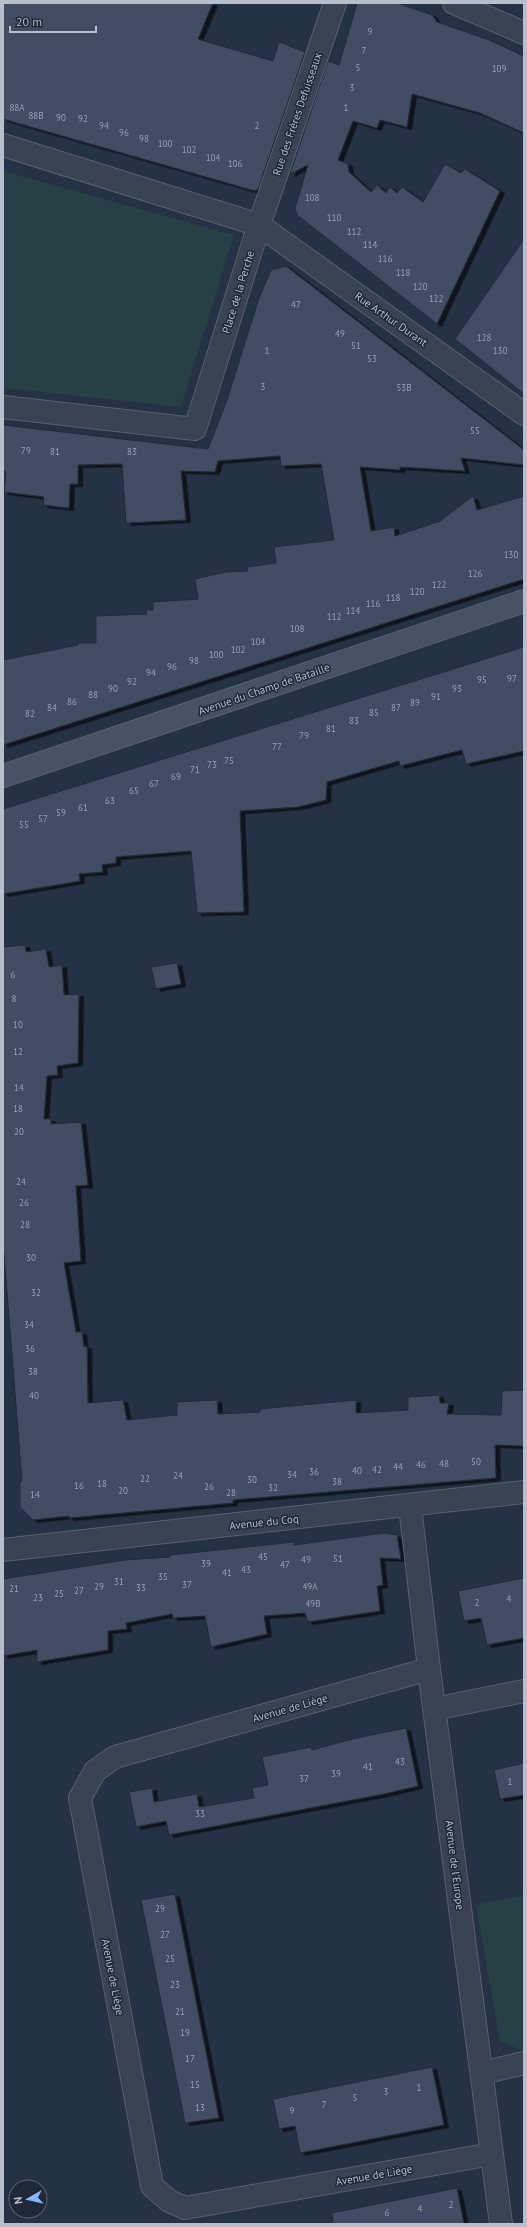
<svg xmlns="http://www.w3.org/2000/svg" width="527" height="2227" font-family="'PT Sans',sans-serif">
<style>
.green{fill:#274045}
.building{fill:#424e64;stroke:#202a3b;filter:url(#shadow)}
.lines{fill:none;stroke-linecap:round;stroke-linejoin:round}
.street-casing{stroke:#586171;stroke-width:24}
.secondary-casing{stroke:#586171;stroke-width:24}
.street{stroke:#394353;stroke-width:22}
.secondary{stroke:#475267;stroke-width:22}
.labels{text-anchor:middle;stroke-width:3;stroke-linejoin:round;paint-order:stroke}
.number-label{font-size:9px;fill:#9aa3b3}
.street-label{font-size:11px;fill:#b7bfcd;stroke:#1e2839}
</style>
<defs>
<filter id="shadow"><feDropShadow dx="4.5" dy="2.5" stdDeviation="0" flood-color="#0009"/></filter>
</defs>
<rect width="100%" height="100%" fill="#253144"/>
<g class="green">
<polygon points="3,171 234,235 181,407 3,388"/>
<polygon points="524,1895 524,2049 521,2050 500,2041 476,1905"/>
</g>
<g class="building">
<polygon points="3,3 213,3 198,39 273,61 279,42 305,52 258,189 255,191 3,119"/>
<polygon points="357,3 397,3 432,15 437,22 489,40 524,56 524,133 480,113 412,94 407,127 380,120 377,128 353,121 338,160 348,164 349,172 371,192 377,185 386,193 390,187 397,193 402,187 423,202 445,164 461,173 465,169 500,191 437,324 297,215 295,208 308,165 290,174 328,61 339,65"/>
<polygon points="524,239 524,394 455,339"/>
<polygon points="286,266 524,450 524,465 461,458 465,471 400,467 400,470 360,467 371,531 394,527 395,536 440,521 473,496 477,510 524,496 524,579 3,745 3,660 78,645 78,643 96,643 96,616 147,614 146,610 153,610 153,602 198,599 195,579 226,572 248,571 247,567 276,563 274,547 334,540 321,464 281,466 280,456 218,461 215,472 181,471 186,520 126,523 122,464 78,465 78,484 70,484 69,508 43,505 44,497 4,492 6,472 3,471 3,425 208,449 226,403 259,298 271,270"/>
<polygon points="524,647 524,751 466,764 462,750 400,766 399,761 327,782 326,800 298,807 240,811 244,912 197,913 191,851 116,857 116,863 102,865 103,872 79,874 80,881 3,894 3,809"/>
<polygon points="25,945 26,952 46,949 49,967 62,965 64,995 79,994 78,1063 57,1066 58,1075 47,1076 44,1119 51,1119 51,1124 81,1122 88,1185 76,1186 81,1261 64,1263 76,1332 82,1332 84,1347 87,1346 88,1403 123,1400 127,1420 177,1415 177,1402 217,1400 218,1414 260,1412 260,1409 356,1400 356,1413 408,1410 408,1397 439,1395 440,1403 449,1403 447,1414 501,1415 502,1391 524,1390 524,1446 495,1445 496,1478 233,1500 233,1503 69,1518 69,1516 33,1520 20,1507 20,1482 22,1481 3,1242 3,947"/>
<polygon points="177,963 181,984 156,989 151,967"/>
<polygon points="384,1533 397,1535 401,1559 380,1558 383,1585 377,1586 380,1611 308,1622 305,1613 264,1616 267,1634 211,1647 205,1616 173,1618 172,1614 126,1623 127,1629 108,1631 108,1650 37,1662 37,1650 3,1656 3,1579 125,1560 170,1557 170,1555 190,1553 294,1542 294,1545"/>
<polygon points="524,1578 524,1638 487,1645 481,1618 464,1621 458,1591"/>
<polygon points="406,1728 418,1786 384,1794 169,1835 166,1821 136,1827 129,1792 152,1788 154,1802 197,1794 199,1807 254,1798 252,1788 268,1785 262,1757 311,1747 312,1750 352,1739"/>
<polygon points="524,1763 524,1795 500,1799 494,1770"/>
<polygon points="175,1894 219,2118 185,2123 141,1900"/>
<polygon points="432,2067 444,2125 300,2153 295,2126 279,2129 273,2099"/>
<polygon points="457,2188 464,2224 333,2224 332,2213"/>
</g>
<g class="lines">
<g class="street-casing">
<g id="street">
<polyline points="454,3 524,33"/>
<polyline points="3,145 259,225 524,414"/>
<polyline points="3,407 195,429 259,225 335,3"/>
<polyline points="410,1506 429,1669 501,2224"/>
<polyline points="3,1550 524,1492"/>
<polyline points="429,1669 115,1757 95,1771 80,1798 152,2186 169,2201 185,2208 492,2154"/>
<polyline points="434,1709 524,1691"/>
<polyline points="482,2073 524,2063"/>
</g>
</g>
<g class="secondary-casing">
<polyline id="secondary" points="3,776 524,601"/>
</g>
<use href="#street" class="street"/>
<use href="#secondary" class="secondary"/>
</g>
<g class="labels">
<g class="number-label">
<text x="370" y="35">9</text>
<text x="364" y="54">7</text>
<text x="358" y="71">5</text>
<text x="499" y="72">109</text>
<text x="352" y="91">3</text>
<text x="17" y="111">88A</text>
<text x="346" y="111">1</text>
<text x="36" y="119">88B</text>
<text x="61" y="121">90</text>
<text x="83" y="122">92</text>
<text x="104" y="129">94</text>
<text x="257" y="129">2</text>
<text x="124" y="136">96</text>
<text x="144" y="142">98</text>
<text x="165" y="147">100</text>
<text x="189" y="153">102</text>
<text x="213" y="161">104</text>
<text x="235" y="167">106</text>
<text x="312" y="201">108</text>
<text x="334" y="221">110</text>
<text x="354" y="235">112</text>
<text x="370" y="248">114</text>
<text x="385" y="262">116</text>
<text x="403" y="276">118</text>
<text x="420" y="290">120</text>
<text x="436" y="302">122</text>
<text x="296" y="308">47</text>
<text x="340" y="337">49</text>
<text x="484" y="341">128</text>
<text x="356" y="349">51</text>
<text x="267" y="354">1</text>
<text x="500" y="354">130</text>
<text x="372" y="362">53</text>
<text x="263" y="390">3</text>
<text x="404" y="391">53B</text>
<text x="475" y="434">55</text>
<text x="26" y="454">79</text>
<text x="55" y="455">81</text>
<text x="132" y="455">83</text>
<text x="511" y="558">130</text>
<text x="475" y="577">126</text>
<text x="439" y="588">122</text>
<text x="417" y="595">120</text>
<text x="393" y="601">118</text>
<text x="373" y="607">116</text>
<text x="353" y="614">114</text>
<text x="334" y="620">112</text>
<text x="297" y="632">108</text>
<text x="258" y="645">104</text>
<text x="238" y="653">102</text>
<text x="216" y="658">100</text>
<text x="194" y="664">98</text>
<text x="172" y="670">96</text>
<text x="151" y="676">94</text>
<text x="512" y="682">97</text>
<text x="482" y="683">95</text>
<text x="132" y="685">92</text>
<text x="113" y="692">90</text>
<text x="457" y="692">93</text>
<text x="93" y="698">88</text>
<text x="436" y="700">91</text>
<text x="72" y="705">86</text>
<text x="415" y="706">89</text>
<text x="52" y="711">84</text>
<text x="396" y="711">87</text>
<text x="374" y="716">85</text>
<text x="30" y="717">82</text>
<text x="354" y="724">83</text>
<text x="331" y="732">81</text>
<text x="304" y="739">79</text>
<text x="277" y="750">77</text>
<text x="229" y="764">75</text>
<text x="212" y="768">73</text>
<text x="195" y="773">71</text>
<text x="176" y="780">69</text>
<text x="154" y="787">67</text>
<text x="134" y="794">65</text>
<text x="110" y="804">63</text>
<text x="83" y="811">61</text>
<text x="61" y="816">59</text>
<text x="43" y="822">57</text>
<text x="24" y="828">55</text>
<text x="13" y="978">6</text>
<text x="14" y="1002">8</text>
<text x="18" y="1028">10</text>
<text x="18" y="1055">12</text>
<text x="19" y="1091">14</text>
<text x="18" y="1112">18</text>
<text x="19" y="1135">20</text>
<text x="21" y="1185">24</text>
<text x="24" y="1206">26</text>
<text x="25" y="1228">28</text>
<text x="31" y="1261">30</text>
<text x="36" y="1296">32</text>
<text x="29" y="1328">34</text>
<text x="30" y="1352">36</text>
<text x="33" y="1375">38</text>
<text x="34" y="1399">40</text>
<text x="476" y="1465">50</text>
<text x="444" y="1467">48</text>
<text x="421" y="1468">46</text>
<text x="398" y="1470">44</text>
<text x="377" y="1473">42</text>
<text x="357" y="1474">40</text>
<text x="314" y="1475">36</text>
<text x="292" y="1478">34</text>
<text x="178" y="1479">24</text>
<text x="145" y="1482">22</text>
<text x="252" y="1483">30</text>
<text x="337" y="1485">38</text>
<text x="102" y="1487">18</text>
<text x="79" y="1489">16</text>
<text x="209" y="1490">26</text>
<text x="273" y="1491">32</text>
<text x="123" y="1494">20</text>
<text x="231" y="1496">28</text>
<text x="35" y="1498">14</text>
<text x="263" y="1560">45</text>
<text x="338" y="1562">51</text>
<text x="306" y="1563">49</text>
<text x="206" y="1567">39</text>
<text x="285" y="1568">47</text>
<text x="246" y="1573">43</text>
<text x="227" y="1576">41</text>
<text x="163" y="1580">35</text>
<text x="119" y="1585">31</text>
<text x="187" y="1588">37</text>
<text x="99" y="1590">29</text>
<text x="310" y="1590">49A</text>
<text x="141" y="1591">33</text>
<text x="14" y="1592">21</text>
<text x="79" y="1594">27</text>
<text x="59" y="1597">25</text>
<text x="38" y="1601">23</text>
<text x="509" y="1602">4</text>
<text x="477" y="1606">2</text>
<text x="313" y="1607">49B</text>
<text x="400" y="1765">43</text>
<text x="368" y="1770">41</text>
<text x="336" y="1777">39</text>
<text x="304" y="1782">37</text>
<text x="510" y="1785">1</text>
<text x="200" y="1817">33</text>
<text x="160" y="1912">29</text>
<text x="165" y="1938">27</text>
<text x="170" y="1962">25</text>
<text x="175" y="1988">23</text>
<text x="180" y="2015">21</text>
<text x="185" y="2036">19</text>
<text x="190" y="2062">17</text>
<text x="195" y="2088">15</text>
<text x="419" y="2091">1</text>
<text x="386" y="2095">3</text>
<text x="355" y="2101">5</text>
<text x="324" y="2108">7</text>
<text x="200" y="2111">13</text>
<text x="292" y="2114">9</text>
<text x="451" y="2208">2</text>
<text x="420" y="2212">4</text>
<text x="387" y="2216">6</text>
</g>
<g class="street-label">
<text transform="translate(297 114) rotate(-71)" y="4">Rue des Frères Defuisseaux</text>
<text transform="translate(238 292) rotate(-73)" y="4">Place de la Perche</text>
<text transform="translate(391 319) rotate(35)" y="4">Rue Arthur Durant</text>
<text transform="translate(264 689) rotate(-19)" y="4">Avenue du Champ de Bataille</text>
<text transform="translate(264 1522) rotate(-6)" y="4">Avenue du Coq</text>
<text transform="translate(290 1708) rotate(-16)" y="4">Avenue de Liège</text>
<text transform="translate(455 1865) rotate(83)" y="4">Avenue de l'Europe</text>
<text transform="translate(113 1977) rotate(79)" y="4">Avenue de Liège</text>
<text transform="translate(374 2175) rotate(-10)" y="4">Avenue de Liège</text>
</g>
</g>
<rect width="527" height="2227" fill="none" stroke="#b7bfcd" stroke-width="8"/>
<g transform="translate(28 2199) rotate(262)"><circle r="19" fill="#1e2839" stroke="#5b6474"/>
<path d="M0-3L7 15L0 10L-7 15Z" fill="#8ab3ff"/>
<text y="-6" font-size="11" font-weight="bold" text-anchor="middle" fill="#b7bfcd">N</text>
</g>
<path d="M10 26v6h86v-6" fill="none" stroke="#b7bfcd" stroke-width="2"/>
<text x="16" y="26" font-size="12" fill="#b7bfcd" stroke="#1e2839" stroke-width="3" paint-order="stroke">20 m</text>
</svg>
